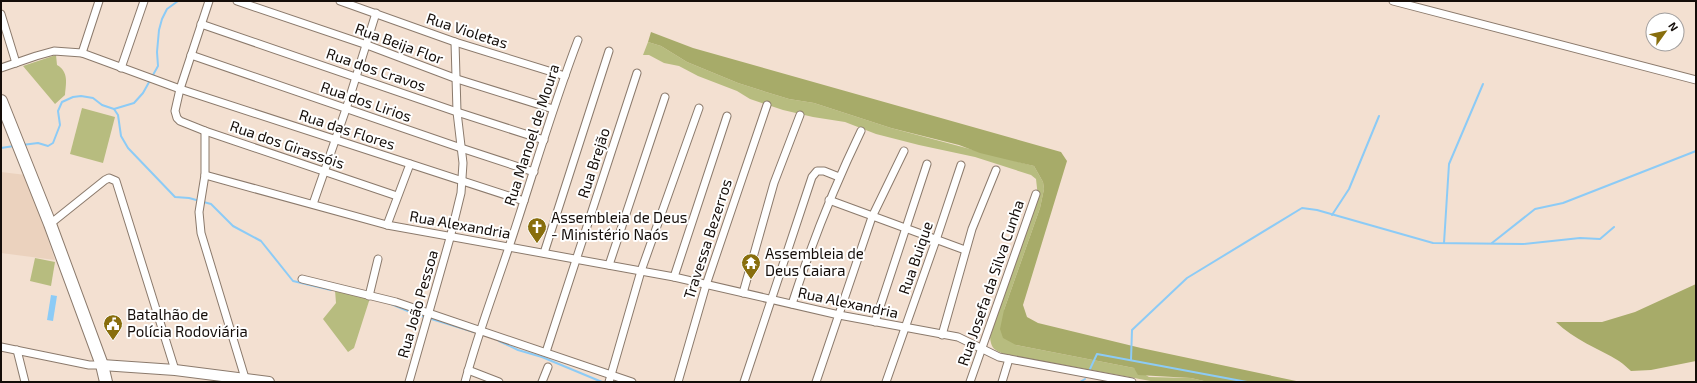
<svg xmlns="http://www.w3.org/2000/svg" width="1697" height="383" font-family="'Exo 2',sans-serif">
<style>
.built{fill:#ebd2be}
.green{fill:#b7bc7f}
.forest{fill:#a7ab69}
.water{fill:#8ccbf6}
.lines{fill:none;stroke-linecap:round;stroke-linejoin:round}
.stream{stroke:#8ccbf6;stroke-width:2}
.street-casing{stroke:#8b7a6c;stroke-width:9}
.secondary-casing{stroke:#8b7a6c;stroke-width:12}
.primary-casing{stroke:#8b7a6c;stroke-width:14}
.street{stroke:#fff;stroke-width:7}
.secondary{stroke:#fff;stroke-width:10}
.primary{stroke:#fff;stroke-width:12}
.labels{text-anchor:middle;stroke-width:4;stroke-linejoin:round;paint-order:stroke}
.street-label{font-size:15px;fill:#140d09;stroke:#fff}
.poi-label{font-size:15px;fill:#140d09;stroke:#fff;text-anchor:start}
</style>
<rect width="100%" height="100%" fill="#f3e0d1"/>
<polygon class="built" points="1,172 26,175 55,260 1,253"/>
<g class="green">
<path d="M648 42 661 46 687 62 738 83 766 92 789 99 814 103 891 128 1034 166 1043 182 1044 189 1040 208 1004 310 1016 345 1134 368 1149 377 1191 378 1208 382H1156L1004 354C994 350 991 348 990 337L1038 197 1036 179 1031 175 975 157 919 145 876 134 845 122 813 117 783 110 750 99 737 91 698 76 679 66 664 63 649 55H643Z"/>
<path d="M56 55 57 65C69 72 66 83 65 95L55 104 23 66Z"/>
<polygon points="82,108 115,117 103,163 70,154"/>
<polygon points="35,258 55,262 51,286 30,281"/>
<polygon points="335,290 370,298 354,348 348,352 323,319 336,303"/>
</g>
<g class="forest">
<polygon points="651,32 693,48 1061,152 1067,161 1023,305 1027,317 1038,323 1141,348 1301,382 1208,382 1191,378 1138,375 1134,368 1016,345 1003,338 1000,329 1004,310 1040,208 1044,189 1043,182 1034,166 980,153 959,145 891,128 814,103 789,99 766,92 738,83 687,62 661,46 648,42"/>
<path d="M1696 284V361L1651 370 1631 371C1627 368 1624 364 1619 361 1598 348 1574 340 1556 322H1602L1635 312Z"/>
</g>
<polygon class="water" points="51,295 57,296 53,321 47,320"/>
<g class="lines">
<g class="stream">
<polyline points="114,109 134,103 143,93 158,66 157,52 159,30 162,19 167,9 178,1"/>
<polyline points="22,145 38,143 48,146 53,143 60,125 58,111 62,102 73,97 81,96 93,98 102,105 114,109 118,115 121,136 128,148 175,197 189,198 211,204 233,226 261,241 293,281 331,290"/>
<polyline points="1,148 14,146"/>
<polyline points="1332,215 1349,189 1379,116"/>
<polyline points="1444,243 1449,164 1483,84"/>
<polyline points="1492,243 1535,209 1563,203 1696,151"/>
<polyline points="391,304 415,314 474,332"/>
<polyline points="499,341 518,350 542,357 602,382"/>
<polyline points="1131,360 1132,330 1187,278 1302,208 1317,210 1433,243 1523,244 1580,238 1600,239 1614,227"/>
<polyline points="1090,369 1097,354 1247,382"/>
<polyline points="1080,382 1085,379"/>
</g>
<g class="street-casing">
<g id="street">
<polyline points="209,1 180,89 175,111 177,118 180,121 205,131 397,196"/>
<polyline points="237,1 367,45 457,79 553,109"/>
<polyline points="340,1 455,42 565,76"/>
<polyline points="1393,1 1696,80"/>
<polyline points="1,14 16,63"/>
<polyline points="201,24 457,112 544,140"/>
<polyline points="82,53 99,1"/>
<polyline points="191,55 461,148 534,172"/>
<polyline points="1,68 36,56 54,51 82,53 180,89 524,201"/>
<polyline points="121,68 144,1"/>
<polyline points="205,131 205,175 199,212 201,233 245,378"/>
<polyline points="205,175 387,225 674,277 839,315 958,337 999,357 1132,382"/>
<polyline points="829,200 965,250"/>
<polyline points="313,204 346,109 376,13"/>
<polyline points="50,224 105,180 109,178 116,181 175,370"/>
<polyline points="387,225 410,164"/>
<polyline points="544,253 609,51"/>
<polyline points="609,265 665,97"/>
<polyline points="674,277 727,116"/>
<polyline points="302,279 396,302 632,382"/>
<polyline points="743,293 774,183 800,115"/>
<polyline points="369,296 378,259"/>
<path d="M792 304C811 245 834 187 861 131"/>
<polyline points="875,322 927,164"/>
<polyline points="942,335 972,229 996,170"/>
<polyline points="1,347 89,365 102,365"/>
<polyline points="17,350 25,382"/>
<polyline points="546,352 637,73"/>
<polyline points="468,370 499,382"/>
<polyline points="409,382 450,238 461,193 463,163 457,112 455,42"/>
<path d="M465 382C477 336 494 292 509 247 532 178 552 108 578 40"/>
<polyline points="542,382 548,367"/>
<polyline points="609,382 641,271 699,108"/>
<polyline points="678,382 706,285 767,105"/>
<polyline points="744,382 812,177 817,171 824,171 839,177"/>
<polyline points="816,382 872,217 904,151"/>
<polyline points="886,382 936,240 961,165"/>
<polyline points="970,382 1036,194"/>
<polyline points="1002,382 1009,359"/>
</g>
</g>
<g class="secondary-casing">
<polyline id="secondary" points="102,365 175,370 269,382"/>
</g>
<g class="primary-casing">
<polyline id="primary" points="1,101 50,224 102,365 106,382"/>
</g>
<use href="#street" class="street"/>
<use href="#secondary" class="secondary"/>
<use href="#primary" class="primary"/>
</g>
<defs>
<g id="church-pin" transform="scale(1)"><path d="M0 17L-7.5 6A9.5 9.5 0 1 1 7.5 6Z" fill="#886e0d" stroke="#fff"/><path d="M-1.2-6h2.4v3.5h3.3v2.4h-3.3V6h-2.4V-.1h-3.3v-2.4h3.3Z" fill="#fff"/></g>
<g id="temple-pin" transform="scale(1)"><path d="M0 17L-7.5 6A9.5 9.5 0 1 1 7.5 6Z" fill="#886e0d" stroke="#fff"/><path d="M0-6L5-2H3V0L6.5 2.5H4V6H1.5V3h-3V6H-4V2.5H-6.5L-3 0V-2H-5Z" fill="#fff"/></g>
<g id="civic-pin" transform="scale(1)"><path d="M0 17L-7.5 6A9.5 9.5 0 1 1 7.5 6Z" fill="#886e0d" stroke="#fff"/><path d="M-.6-6.5H3V-4.5H.6V-3L4-1V1h2V6H-6V1h2V-1L-.6-3ZM-1.2 2.5V6h2.4V2.5Z" fill="#fff"/></g>
</defs>
<g fill-rule="evenodd">
<use href="#church-pin" x="537" y="227"/>
<use href="#temple-pin" x="751" y="263"/>
<use href="#civic-pin" x="113" y="324"/>
</g>
<g class="labels">
<g class="street-label">
<text transform="translate(467 31) rotate(18)" y="5">Rua Violetas</text>
<text transform="translate(399 44) rotate(20)" y="5">Rua Beija Flor</text>
<text transform="translate(376 70) rotate(19)" y="5">Rua dos Cravos</text>
<text transform="translate(366 102) rotate(19)" y="5">Rua dos Lirios</text>
<text transform="translate(347 130) rotate(18)" y="5">Rua das Flores</text>
<text transform="translate(532 135) rotate(-72)" y="5">Rua Manoel de Moura</text>
<text transform="translate(287 145) rotate(19)" y="5">Rua dos Girassóis</text>
<text transform="translate(594 163) rotate(-72)" y="5">Rua Brejão</text>
<text transform="translate(460 225) rotate(10)" y="5">Rua Alexandria</text>
<text transform="translate(708 239) rotate(-72)" y="5">Travessa Bezerros</text>
<text transform="translate(916 258) rotate(-71)" y="5">Rua Buique</text>
<text transform="translate(991 283) rotate(-71)" y="5">Rua Josefa da Silva Cunha</text>
<text transform="translate(848 303) rotate(12)" y="5">Rua Alexandria</text>
<text transform="translate(418 304) rotate(-74)" y="5">Rua João Pessoa</text>
</g>
<g class="poi-label">
<text x="551" y="223">Assembleia de Deus<tspan x="551" dy="17">- Ministério Naós</tspan></text>
<text x="765" y="259">Assembleia de<tspan x="765" dy="17">Deus Caiara</tspan></text>
<text x="127" y="320">Batalhão de<tspan x="127" dy="17">Polícia Rodoviária</tspan></text>
</g>
</g>
<rect width="1697" height="383" fill="none" stroke="#140d09" stroke-width="4"/>
<g transform="translate(1665 32) rotate(57)"><circle r="19" fill="#ffffff" stroke="#a19e9d"/>
<path d="M0-3L7 15L0 10L-7 15Z" fill="#886e0d"/>
<text y="-6" font-size="11" font-weight="bold" text-anchor="middle" fill="#140d09">N</text>
</g>
</svg>
